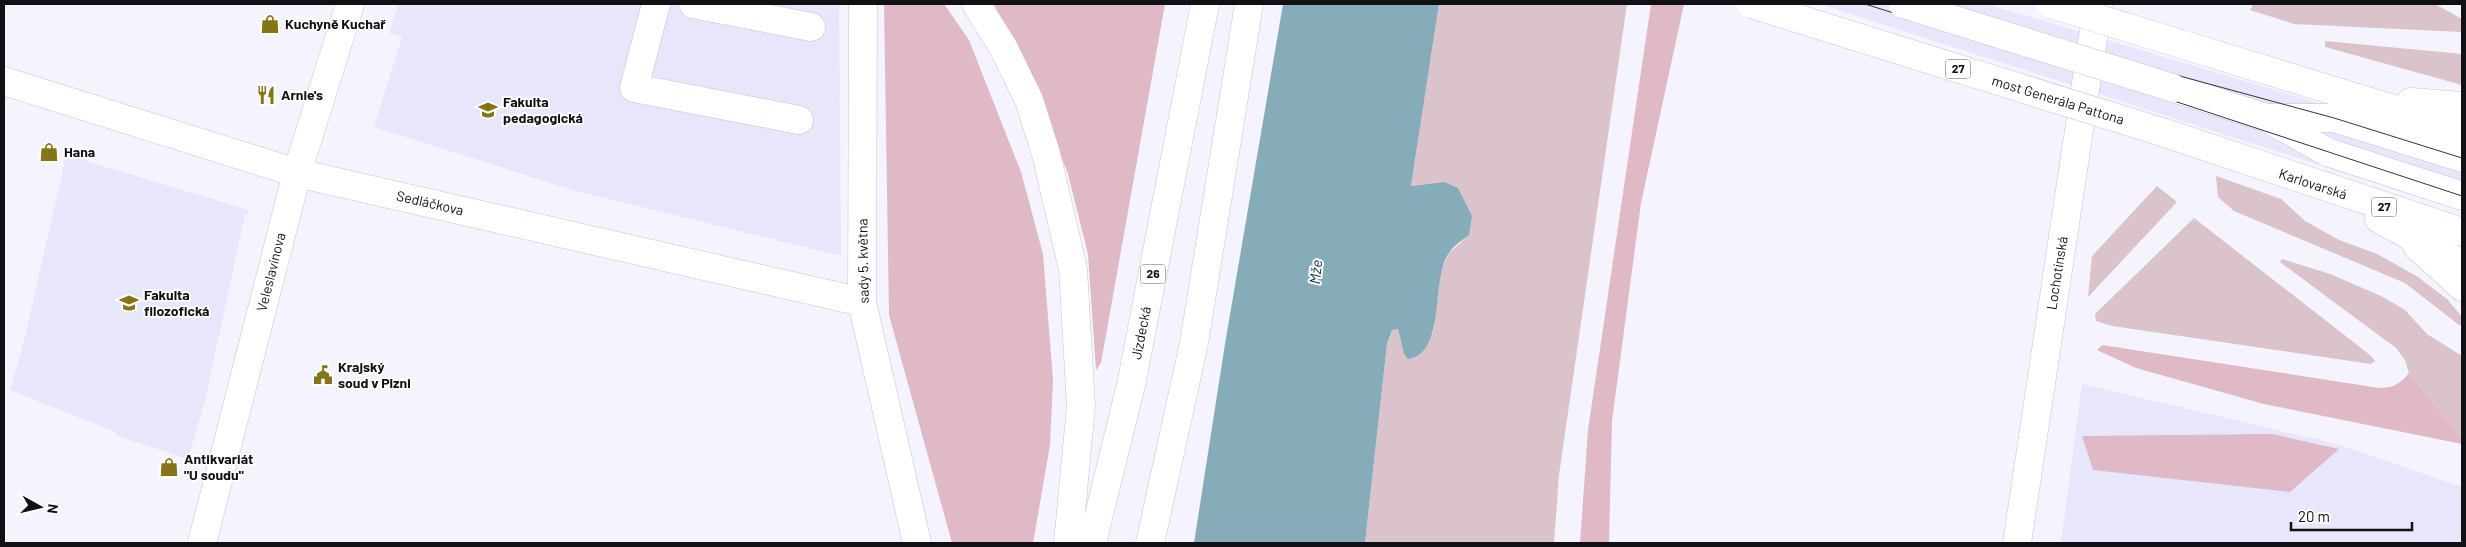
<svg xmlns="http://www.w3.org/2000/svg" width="2466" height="547" font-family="Barlow,sans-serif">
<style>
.built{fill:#e7e6fa}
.green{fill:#dac3ca}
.forest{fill:#dfbac6}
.water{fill:#86acb9}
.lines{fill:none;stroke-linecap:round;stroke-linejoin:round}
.minor-casing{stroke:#c6c5d2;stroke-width:29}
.major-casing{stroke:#c6c5d2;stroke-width:29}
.minor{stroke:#fff;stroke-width:28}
.major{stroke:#fff;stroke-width:28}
.tram{stroke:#35353a;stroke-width:1}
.minor-bridge-casing{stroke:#c6c5d2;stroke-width:29;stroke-linecap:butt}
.major-bridge-casing{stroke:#c6c5d2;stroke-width:29;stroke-linecap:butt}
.minor-bridge{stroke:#fff;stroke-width:28}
.major-bridge{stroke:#fff;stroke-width:28}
.labels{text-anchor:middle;stroke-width:4;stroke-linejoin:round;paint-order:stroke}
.shield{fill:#fff;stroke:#58585b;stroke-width:1}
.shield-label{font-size:12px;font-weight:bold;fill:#111115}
.poi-label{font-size:14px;font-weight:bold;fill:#111115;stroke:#fff;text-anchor:start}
.street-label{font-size:14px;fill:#111115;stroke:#fff}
.water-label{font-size:15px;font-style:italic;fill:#113640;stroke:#fff}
</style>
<rect width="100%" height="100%" fill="#f4f3fe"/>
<g class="built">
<polygon points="398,4 839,4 841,256 573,190 374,127 402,37 389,33"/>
<polygon points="1820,4 1987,4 2462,146 2462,211"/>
<polygon points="67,152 92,163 249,210 248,215 245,215 205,400 188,459 115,435 115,432 10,390 25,337"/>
<polygon points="2082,384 2337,444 2462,487 2462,543 2061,543"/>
</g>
<g class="green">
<polygon points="1439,4 1627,4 1559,475 1554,543 1365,543 1387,344 1392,330 1398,329 1404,354 1433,332 1441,270 1449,253 1469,235 1444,182 1411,186"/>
<polygon points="2253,4 2435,4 2462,19 2462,32 2294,24 2250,10"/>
<polygon points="2325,41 2462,54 2462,85 2325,47"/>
<polygon points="2216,176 2281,199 2305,221 2339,240 2377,254 2418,277 2447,299 2462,317 2462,325 2459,325 2405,283 2234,211 2218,197"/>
<polygon points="2157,186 2177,202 2088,297 2092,256"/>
<polygon points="2194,218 2370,355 2375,361 2371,364 2112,326 2096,321 2095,314"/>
<polygon points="2282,259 2330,274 2381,296 2405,310 2427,334 2462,356 2462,438 2409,373 2405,360 2396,348 2280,262"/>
</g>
<g class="forest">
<polygon points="884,4 944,4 969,40 1021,172 1043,254 1053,380 1050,445 1033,543 952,543 889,315"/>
<polygon points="994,4 1165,4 1101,363 1096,370 1088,254 1068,174 1037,94"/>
<polygon points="1651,4 1684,4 1641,203 1612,421 1609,543 1580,543 1588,430"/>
<path d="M2102 345 2379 388C2393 388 2400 384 2409 373L2462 438V444L2264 404 2136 368 2097 350Z"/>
<polygon points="2272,434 2339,449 2290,492 2093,470 2082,436"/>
</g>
<path class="water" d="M1283 4H1439L1411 186 1444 182 1458 188 1472 216 1469 235C1463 240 1453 246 1449 253 1430 279 1447 353 1408 359L1404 354 1398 329 1392 330 1387 344 1365 543H1194L1225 344Z"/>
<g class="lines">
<g class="minor-casing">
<g id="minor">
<polyline points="656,4 634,88 799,120"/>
<polyline points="693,4 811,27"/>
<polyline points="863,4 862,302 917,543"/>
<polyline points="4,81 297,173 862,302"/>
<polyline points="2173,88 2267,118 2327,152 2462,196"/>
<polyline points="2269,118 2334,118 2462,158"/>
<polyline points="2417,246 2462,287"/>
<polyline points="202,543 297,173 350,4"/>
<polyline points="2017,543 2098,4"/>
</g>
</g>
<g class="major-casing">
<g id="major">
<polyline points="976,4 1003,47 1029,100 1046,154 1073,269 1081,406 1068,543"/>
<polyline points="2181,44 2462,130"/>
<polyline points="2411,102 2462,106"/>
<polyline points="2165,133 2462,232"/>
<polyline points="2379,219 2462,264"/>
<polyline points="1092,543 1131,385 1205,4"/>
<polyline points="1150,543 1194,343 1249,4"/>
</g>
</g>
<use href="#minor" class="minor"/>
<use href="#major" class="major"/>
<g class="tram">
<polyline points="1865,4 2171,100 2462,196"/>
<polyline points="1945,4 2176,75 2334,118 2462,158"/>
</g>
<g class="minor-bridge-casing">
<polyline id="minor-bridge" points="1903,4 2173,88"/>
</g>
<g class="major-bridge-casing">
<g id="major-bridge">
<polyline points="1751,4 2165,133"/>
<polyline points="2051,4 2181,44"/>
</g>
</g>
<use href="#minor-bridge" class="minor-bridge"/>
<use href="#major-bridge" class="major-bridge"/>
</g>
<defs>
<g id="shop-bare" transform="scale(1.5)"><path d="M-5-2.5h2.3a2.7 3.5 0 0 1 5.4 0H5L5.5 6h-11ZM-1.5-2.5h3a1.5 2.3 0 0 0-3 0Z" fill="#857518" stroke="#fff" stroke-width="2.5" paint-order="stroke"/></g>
<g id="restaurant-bare" transform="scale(1.5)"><path d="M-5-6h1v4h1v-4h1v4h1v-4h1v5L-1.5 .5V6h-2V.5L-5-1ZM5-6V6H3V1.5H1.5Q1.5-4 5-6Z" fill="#857518" stroke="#fff" stroke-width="2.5" paint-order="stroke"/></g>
<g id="university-bare" transform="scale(1.5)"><path d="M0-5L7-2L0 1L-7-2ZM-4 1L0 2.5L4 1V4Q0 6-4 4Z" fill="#857518" stroke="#fff" stroke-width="2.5" paint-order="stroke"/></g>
<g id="civic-bare" transform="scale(1.5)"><path d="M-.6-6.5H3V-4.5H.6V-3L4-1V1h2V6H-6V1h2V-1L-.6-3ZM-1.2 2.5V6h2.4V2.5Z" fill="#857518" stroke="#fff" stroke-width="2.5" paint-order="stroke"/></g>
</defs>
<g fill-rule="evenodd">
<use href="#shop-bare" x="270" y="24"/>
<use href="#restaurant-bare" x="266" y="95"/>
<use href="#university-bare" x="488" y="110"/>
<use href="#shop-bare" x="49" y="152"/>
<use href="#university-bare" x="129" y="303"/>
<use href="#civic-bare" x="323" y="375"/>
<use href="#shop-bare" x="169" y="467"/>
</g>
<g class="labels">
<g class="shield">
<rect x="1945.5" y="59.5" width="25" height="19" rx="4"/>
<rect x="2371.5" y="197.5" width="25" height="19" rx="4"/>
<rect x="1140.5" y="264.5" width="25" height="19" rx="4"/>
</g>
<g class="shield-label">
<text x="1958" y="73">27</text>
<text x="2384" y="211">27</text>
<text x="1153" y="278">26</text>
</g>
<g class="poi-label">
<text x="285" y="29">Kuchyně Kuchař</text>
<text x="281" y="100">Arnie's</text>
<text x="503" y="107">Fakulta<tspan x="503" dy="16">pedagogická</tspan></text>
<text x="64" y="157">Hana</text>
<text x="144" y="300">Fakulta<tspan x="144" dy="16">filozofická</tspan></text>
<text x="338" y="372">Krajský<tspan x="338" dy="16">soud v Plzni</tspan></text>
<text x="184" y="464">Antikvariát<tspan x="184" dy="16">"U soudu"</tspan></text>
</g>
<g class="street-label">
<text transform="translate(2058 100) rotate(17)" y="5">most Generála Pattona</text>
<text transform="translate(2313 184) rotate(18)" y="5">Karlovarská</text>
<text transform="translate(430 203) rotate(13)" y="5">Sedláčkova</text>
<text transform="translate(863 261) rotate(-91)" y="5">sady 5. května</text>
<text transform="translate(271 272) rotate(-76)" y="5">Veleslavínova</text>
<text transform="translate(2057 273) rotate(-81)" y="5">Lochotínská</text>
<text transform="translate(1141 333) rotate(-79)" y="5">Jízdecká</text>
</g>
<g class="water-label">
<text transform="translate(1316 272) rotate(-84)" y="5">Mže</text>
</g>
</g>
<rect width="2466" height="547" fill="none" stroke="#111115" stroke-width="10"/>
<g transform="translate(40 507) rotate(98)" stroke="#ffffff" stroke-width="4" paint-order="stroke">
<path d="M0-4L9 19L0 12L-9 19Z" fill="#111115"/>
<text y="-8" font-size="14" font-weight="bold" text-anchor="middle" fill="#111115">N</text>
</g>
<path d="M2291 522v8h121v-8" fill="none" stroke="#111115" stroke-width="2.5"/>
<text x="2298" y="522" font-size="15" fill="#111115" stroke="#ffffff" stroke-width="4" paint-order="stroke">20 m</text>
</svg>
